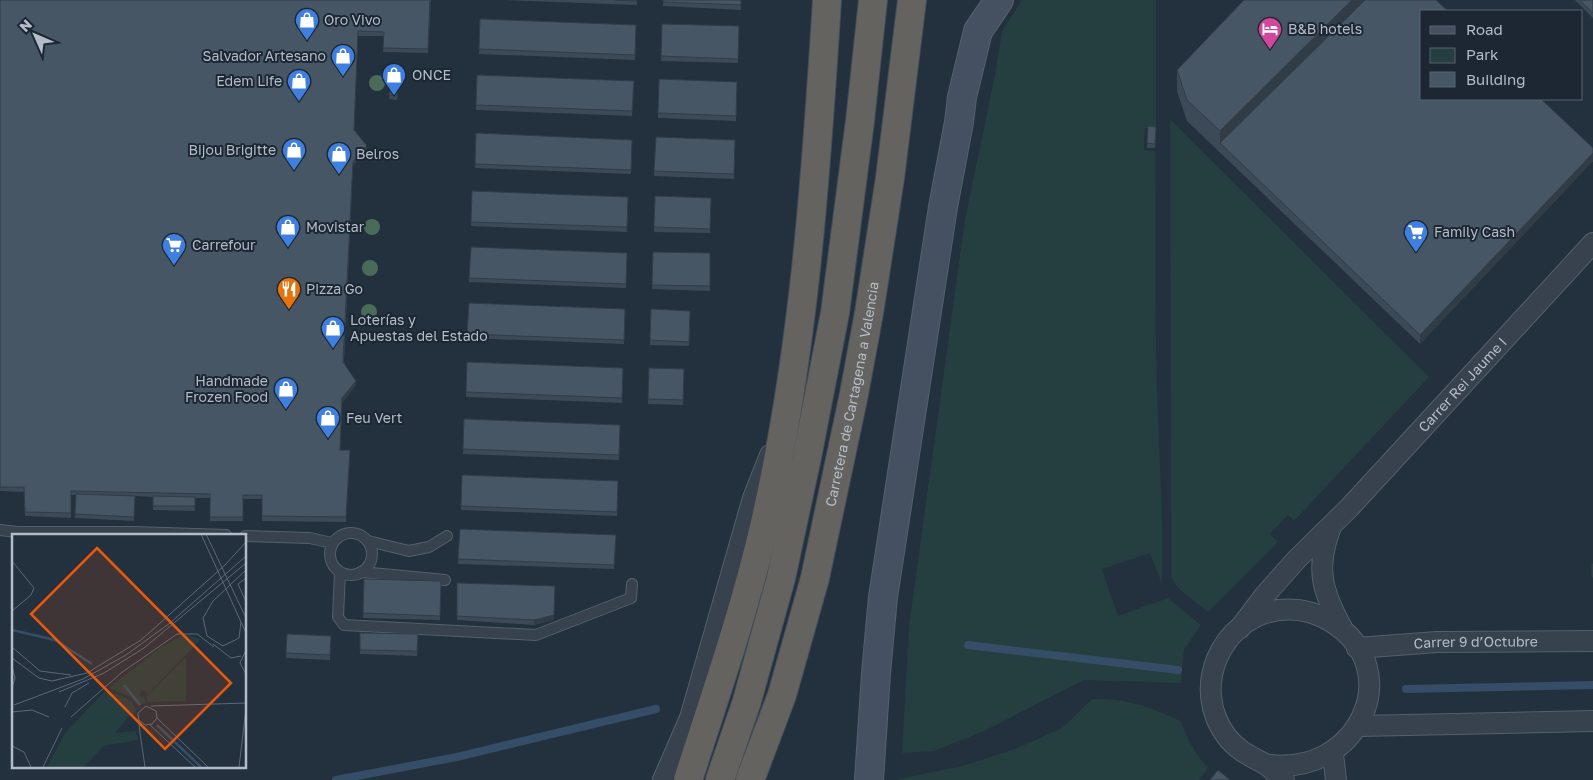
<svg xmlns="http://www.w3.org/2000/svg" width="1593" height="780" font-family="'Golos Text',sans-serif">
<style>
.green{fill:#253e3f}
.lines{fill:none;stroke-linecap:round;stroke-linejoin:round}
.stream{stroke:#354d66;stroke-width:8}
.service-casing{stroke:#55606c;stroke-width:12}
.minor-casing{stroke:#55606c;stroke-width:22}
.secondary-casing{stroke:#55606c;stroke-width:30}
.trunk-casing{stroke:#424d59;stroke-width:30}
.service{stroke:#37424e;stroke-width:10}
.minor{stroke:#37424e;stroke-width:20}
.secondary{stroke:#455161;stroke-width:28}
.trunk{stroke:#656360;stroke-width:28}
.tree{fill:#4a6b5a}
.wall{fill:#3c4a57}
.shaded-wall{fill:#313c47}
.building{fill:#465665;stroke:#313c47}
.labels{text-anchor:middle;stroke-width:4;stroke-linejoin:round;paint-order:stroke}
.poi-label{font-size:14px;fill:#b3bdc9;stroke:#1c2733;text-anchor:start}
.street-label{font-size:14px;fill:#b3bdc9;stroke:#1c2733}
.inset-river{fill:none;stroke:#354d66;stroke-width:2.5}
.inset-road{fill:none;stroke:#5d6876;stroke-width:1}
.view{fill:#e8590c;fill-opacity:0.15;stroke:#e8590c;stroke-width:2.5}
.inset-edge{fill:none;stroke:#b3bdc9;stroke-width:2.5}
</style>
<rect width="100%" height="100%" fill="#23303e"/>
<g class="green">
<path d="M1022 0H1156V128H1145L1144 150 1156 151C1155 231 1155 311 1157 390 1159 455 1164 519 1162 584L1150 553 1102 569 1118 616 1168 598 1201 625 1184 650 1181 683 1084 680 984 731 934 751 902 753 909 626 965 219 995 75 1002 31Z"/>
<polygon points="1170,119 1429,377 1294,521 1288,515 1270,534 1278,542 1208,612 1180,590 1171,578"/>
<path d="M1092 699C1127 698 1150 707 1181 721 1187 740 1196 754 1208 768L1199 780H895L966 765 1015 749 1062 728Z"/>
</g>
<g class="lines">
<g class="stream">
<polyline points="968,645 1178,670"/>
<polyline points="1406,689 1593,685"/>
<polyline points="336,780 457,757 656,709"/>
</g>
<g class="service-casing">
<g id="service">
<polyline points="0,530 17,532 135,532 226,535"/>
<circle cx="351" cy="554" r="21"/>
<polyline points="245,536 310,538 332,543"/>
<polyline points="368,541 409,551 429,547 447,536"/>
<polyline points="340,572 338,617 344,625 536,635 631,598 632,584"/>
<polyline points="361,572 445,580"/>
</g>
</g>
<g class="minor-casing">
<g id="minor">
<path d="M1331 527C1315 568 1322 591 1342 628"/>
<path id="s1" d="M1240 628 1265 595 1297 559 1349 508 1593 243"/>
<path id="s2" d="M1357 648 1437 642 1593 641"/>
<polyline points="1359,726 1593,721"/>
<polyline points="1333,754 1336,780"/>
<path d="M1265 764C1357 780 1410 669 1330 621 1315 612 1297 608 1279 610 1220 618 1190 689 1227 737 1237 750 1250 756 1263 763 1271 767 1277 775 1284 780"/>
<polyline points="663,780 690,718 753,498 770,455"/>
</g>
</g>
<g class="secondary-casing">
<polyline id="secondary" points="869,780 876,673 883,597 943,207 959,122 962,97 978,31 999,0"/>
</g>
<g class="trunk-casing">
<g id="trunk">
<path d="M688 780C715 696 744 613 764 527 804 354 816 177 827 0"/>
<polyline points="720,780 747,701 781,578 807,457 835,313 860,121 873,0"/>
<path id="s3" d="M750 780 782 695 815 578 854 394 869 313 890 178 912 0"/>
</g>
</g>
<use href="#service" class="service"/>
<use href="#minor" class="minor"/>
<use href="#secondary" class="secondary"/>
<use href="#trunk" class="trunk"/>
</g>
<g class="tree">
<circle cx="377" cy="83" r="8"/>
<circle cx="372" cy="227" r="8"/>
<circle cx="370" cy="268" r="8"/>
<circle cx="369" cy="312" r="8"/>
</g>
<g class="wall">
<polygon points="0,0 431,0 428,53 383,52 384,36 358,36 354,130 367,150 353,166 344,362 356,385 342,403 340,450 350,450 346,522 262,521 262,499 243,499 243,521 210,521 210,498 195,498 195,511 153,510 153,497 135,496 134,521 75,518 76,495 71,495 71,518 25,516 24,492 0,491"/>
<polygon points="501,0 637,0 637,5"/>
<polygon points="663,0 741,0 741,10 663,6"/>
<polygon points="1575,0 1593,0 1593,18"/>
<polygon points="480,19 636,25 635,60 479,54"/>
<polygon points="662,24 739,26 738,63 661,61"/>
<polygon points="1177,70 1593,148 1593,161 1420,344 1187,121 1177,91"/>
<polygon points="477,75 634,81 632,116 476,110"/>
<polygon points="659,79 737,82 736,121 658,118"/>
<polygon points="390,88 398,88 397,100 389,99"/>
<polygon points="1148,126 1156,127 1155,148 1147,148"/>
<polygon points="476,133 632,140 631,174 475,168"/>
<polygon points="656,137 735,140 734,179 654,176"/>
<polygon points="472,191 628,197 627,232 471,226"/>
<polygon points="655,196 711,198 710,233 654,232"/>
<polygon points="653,252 710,253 710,291 652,289"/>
<polygon points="627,253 626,288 469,282 469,278"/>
<polygon points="469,303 625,309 624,344 467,338"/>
<polygon points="651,309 690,311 689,346 650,345"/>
<polygon points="467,362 623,368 622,403 466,397"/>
<polygon points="649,368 684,369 683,405 648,404"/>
<polygon points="464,419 620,425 619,460 463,454"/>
<polygon points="462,475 618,481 617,516 461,510"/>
<polygon points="460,529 616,535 614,569 458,564"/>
<polygon points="364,579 441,581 440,620 363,618"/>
<polygon points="457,583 554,620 534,625 457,620"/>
<polygon points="360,633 418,634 417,656 360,654"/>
<polygon points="287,634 331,636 330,660 286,658"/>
</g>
<g class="shaded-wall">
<polygon points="1352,0 1365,0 1220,143 1220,131"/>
<polygon points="367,146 367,150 353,166 353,162"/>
<polygon points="1593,153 1593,161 1420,344 1420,335"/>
<polygon points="356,381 356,385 342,403 342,398"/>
<polygon points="555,586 554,620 534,625 534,620"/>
</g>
<g class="building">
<polygon points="0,0 430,0 428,49 383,48 384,32 358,31 354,130 367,146 353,162 343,362 356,381 342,398 340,450 350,450 346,517 262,516 262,495 243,495 243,517 210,517 210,494 71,491 71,513 25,512 24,487 0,487"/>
<polygon points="615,0 637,0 637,1"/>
<polygon points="663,0 741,0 741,5 663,2"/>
<polygon points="1244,0 1352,0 1220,131 1187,100 1177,70"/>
<polygon points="1365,0 1436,0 1448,11 1422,11 1422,99 1541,99 1593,148 1593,153 1420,335 1220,143"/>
<polygon points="1580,0 1593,0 1593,13"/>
<polygon points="480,19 636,25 635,55 479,49"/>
<polygon points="662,24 739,26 738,59 661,56"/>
<polygon points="477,75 634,81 632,111 476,105"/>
<polygon points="659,79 737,82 736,116 658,113"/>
<polygon points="390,88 398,88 397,95 389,95"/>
<polygon points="1148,126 1156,127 1155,144 1147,143"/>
<polygon points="476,133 632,140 631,170 475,164"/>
<polygon points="656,137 735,140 734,174 654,171"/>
<polygon points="472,191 628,197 627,227 471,222"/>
<polygon points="655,196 711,198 710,229 654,227"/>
<polygon points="471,247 627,253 626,284 469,278"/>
<polygon points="653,252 710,253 710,286 652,285"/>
<polygon points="469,303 625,309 624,340 467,334"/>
<polygon points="651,309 690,311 689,342 650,340"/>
<polygon points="467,362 623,368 622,398 466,392"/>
<polygon points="649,368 684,369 683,400 648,399"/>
<polygon points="464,419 620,425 619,455 463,449"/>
<polygon points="462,475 618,481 617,512 461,506"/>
<polygon points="76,494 135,496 134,517 75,514"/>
<polygon points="153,496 195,497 195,506 153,506"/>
<polygon points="460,529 616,535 614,565 458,559"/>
<rect x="1592" y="564" width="1" height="13"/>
<polygon points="364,579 441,581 440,616 363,613"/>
<polygon points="457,583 555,586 554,615 534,620 457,616"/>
<polygon points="360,633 418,634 417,651 360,650"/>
<polygon points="287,634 331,636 330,655 286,653"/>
<polygon points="1218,770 1230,780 1210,780"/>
</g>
<defs>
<g id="shop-pin" transform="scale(1.25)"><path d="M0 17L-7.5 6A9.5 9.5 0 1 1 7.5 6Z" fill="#3f7fe0" stroke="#1c2733"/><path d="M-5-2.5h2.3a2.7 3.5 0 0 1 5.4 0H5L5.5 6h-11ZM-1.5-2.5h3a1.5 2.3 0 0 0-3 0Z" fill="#fff"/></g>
<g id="hotel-pin" transform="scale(1.25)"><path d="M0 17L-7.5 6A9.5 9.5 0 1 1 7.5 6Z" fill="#d1479c" stroke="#1c2733"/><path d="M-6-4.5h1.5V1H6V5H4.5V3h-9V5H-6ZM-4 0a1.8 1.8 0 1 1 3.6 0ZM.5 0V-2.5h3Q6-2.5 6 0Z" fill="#fff"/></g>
<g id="supermarket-pin" transform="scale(1.25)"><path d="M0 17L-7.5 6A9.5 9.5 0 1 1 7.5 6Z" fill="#3f7fe0" stroke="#1c2733"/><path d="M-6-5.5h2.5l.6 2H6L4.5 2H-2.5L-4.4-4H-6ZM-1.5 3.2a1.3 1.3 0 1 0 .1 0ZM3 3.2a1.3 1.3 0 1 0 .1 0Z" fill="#fff"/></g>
<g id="restaurant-pin" transform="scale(1.25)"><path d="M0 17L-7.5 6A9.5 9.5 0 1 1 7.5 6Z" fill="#e8710a" stroke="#1c2733"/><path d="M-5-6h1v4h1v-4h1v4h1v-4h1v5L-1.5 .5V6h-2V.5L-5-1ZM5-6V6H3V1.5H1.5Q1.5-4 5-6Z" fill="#fff"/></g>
</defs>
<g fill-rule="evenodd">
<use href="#shop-pin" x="307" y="20"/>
<use href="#hotel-pin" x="1270" y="29"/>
<use href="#shop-pin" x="343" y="56"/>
<use href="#shop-pin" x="394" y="75"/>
<use href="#shop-pin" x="299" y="81"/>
<use href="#shop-pin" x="294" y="150"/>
<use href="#shop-pin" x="339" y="154"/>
<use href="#shop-pin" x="288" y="227"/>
<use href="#supermarket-pin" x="1416" y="232"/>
<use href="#supermarket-pin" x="174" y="245"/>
<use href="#restaurant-pin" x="289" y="289"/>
<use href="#shop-pin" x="333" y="328"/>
<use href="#shop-pin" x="286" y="389"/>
<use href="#shop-pin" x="328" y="418"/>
</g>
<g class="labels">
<g class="poi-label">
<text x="324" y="25">Oro Vivo</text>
<text x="1288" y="34">B&amp;B hotels</text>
<text x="326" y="61" text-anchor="end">Salvador Artesano</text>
<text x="412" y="80">ONCE</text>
<text x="282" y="86" text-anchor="end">Edem Life</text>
<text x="276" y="155" text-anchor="end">Bijou Brigitte</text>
<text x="356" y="159">Belros</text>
<text x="306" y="232">Movistar</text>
<text x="1434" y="237">Family Cash</text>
<text x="192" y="250">Carrefour</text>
<text x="306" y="294">Pizza Go</text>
<text x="350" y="325">Loterías y<tspan x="350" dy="16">Apuestas del Estado</tspan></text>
<text x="268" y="386" text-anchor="end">Handmade<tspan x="268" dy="16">Frozen Food</tspan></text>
<text x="346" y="423">Feu Vert</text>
</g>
<g class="street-label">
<text dy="5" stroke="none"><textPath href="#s1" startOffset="330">Carrer Rei Jaume I</textPath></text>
<text dy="5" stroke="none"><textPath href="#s3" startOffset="400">Carretera de Cartagena a Valencia</textPath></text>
<text dy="5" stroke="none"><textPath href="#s2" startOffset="119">Carrer 9 d’Octubre</textPath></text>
</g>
</g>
<g transform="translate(12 534)">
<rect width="234" height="234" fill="#23303e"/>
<path d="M173 100 189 105 134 162 135 158 130 156 127 161 133 164V169L127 172 119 163 97 154 148 114ZM174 123V167L135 168V162ZM94 156 118 166 124 175 122 181 117 182 103 199 124 197 126 206 92 212 72 233H35L53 199Z" fill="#253e3f"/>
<path class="inset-river" d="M0 96 43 106 80 130M112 151 128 171M145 191 189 233"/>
<path class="inset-road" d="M189 0 234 99M194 0 234 84M0 27 22 54 19 61 0 77M234 44 226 50 234 68M229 88 227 104 211 112 195 102 191 84 201 67 234 36M201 110 219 124 229 122M0 113 28 137 59 141M234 116 228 129 234 140M0 124 27 144 40 147 75 139 129 106 213 31 234 8M0 132 3 144 0 154M47 158 92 139 132 114 234 29M2 171 71 145 114 121 158 89 234 22M139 172 234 169M53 173 60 159 77 149M0 178 20 176 37 183M59 183 109 139 165 100H185L202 113M145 184 196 233M127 186 133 191 140 190 145 184 144 177 134 172 126 179 128 199 133 233M138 191 183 233M0 212 12 218 19 233M31 233 50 194M227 233 234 175"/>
<path class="view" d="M85 14 219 149 153 215 19 80Z"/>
<rect width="234" height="234" class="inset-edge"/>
</g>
<rect x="1420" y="10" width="162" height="90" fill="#1c2733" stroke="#58636f"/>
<rect x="1430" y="26" width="25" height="8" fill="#455161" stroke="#58636f"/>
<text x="1466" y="35" font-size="15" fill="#b3bdc9">Road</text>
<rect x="1430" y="48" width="25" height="15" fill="#253e3f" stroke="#58636f"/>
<text x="1466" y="60" font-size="15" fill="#b3bdc9">Park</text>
<rect x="1430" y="72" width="25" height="15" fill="#465665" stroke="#58636f"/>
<text x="1466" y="85" font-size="15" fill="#b3bdc9">Building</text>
<g transform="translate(35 35) rotate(315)" stroke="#1c2733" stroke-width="4" paint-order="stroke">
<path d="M0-4L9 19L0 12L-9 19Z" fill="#b3bdc9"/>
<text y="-8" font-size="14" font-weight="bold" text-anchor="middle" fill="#b3bdc9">N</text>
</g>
</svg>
